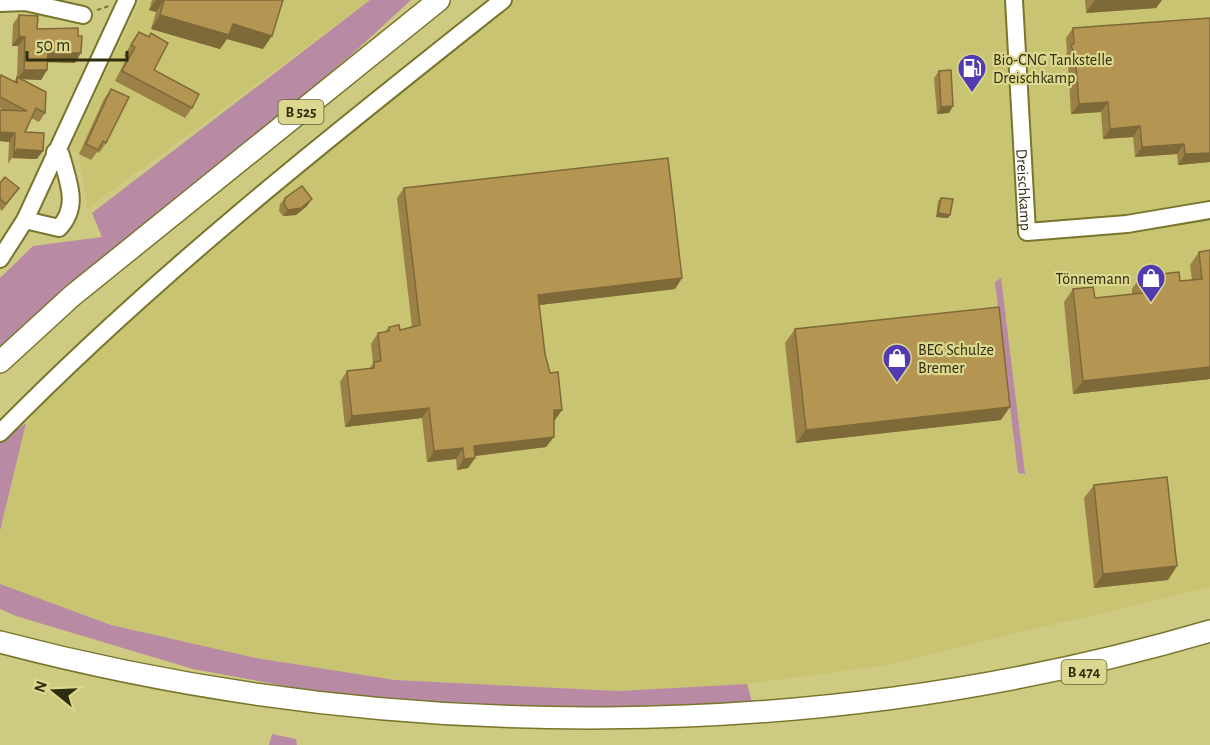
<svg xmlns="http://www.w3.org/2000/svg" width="1210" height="745" font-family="'Alegreya Sans',sans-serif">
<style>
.built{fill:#c9c472}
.green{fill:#b98aa3}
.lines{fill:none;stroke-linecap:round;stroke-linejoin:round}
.minor-casing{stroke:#7a752d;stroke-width:20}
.major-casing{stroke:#7a752d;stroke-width:24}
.path{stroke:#787544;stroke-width:2;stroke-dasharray:4.5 3;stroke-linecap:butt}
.minor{stroke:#fff;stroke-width:16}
.major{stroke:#fff;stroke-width:21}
.wall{fill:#9b8147}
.shaded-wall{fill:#7e6939}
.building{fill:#b49652;stroke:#7e6939;stroke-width:1.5}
.labels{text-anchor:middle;stroke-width:4.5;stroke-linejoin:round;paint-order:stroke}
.shield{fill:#dbd78e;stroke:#636035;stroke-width:1.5}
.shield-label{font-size:15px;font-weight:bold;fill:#2f2d0f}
.poi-label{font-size:16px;fill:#2f2d0f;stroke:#dbd78e;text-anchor:start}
.street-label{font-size:16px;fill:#2f2d0f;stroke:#dbd78e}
</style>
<rect width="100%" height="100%" fill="#ceca82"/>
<g class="built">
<polygon points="141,0 370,0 87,209 79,154 70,148"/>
<polygon points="516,0 1210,0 1210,587 881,666 747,684 619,691 395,680 256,658 111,625 0,584 0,531 26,424 49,387 189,265 420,74"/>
</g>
<g class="green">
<polygon points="370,0 411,0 351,55 0,346 0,278 33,246 102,237 92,213"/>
<polygon points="1001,278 1025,474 1018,473 995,282"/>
<polygon points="26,423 0,531 0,441"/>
<polygon points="0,584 111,625 256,658 395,680 618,691 747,684 753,706 589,715 335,695 193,669 16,616 0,609"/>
<polygon points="272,734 296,739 297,745 269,745"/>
</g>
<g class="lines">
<g class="minor-casing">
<g id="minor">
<path id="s1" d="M1014 0 1027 232 1127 224 1210 210"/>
<polyline points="0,3 25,2 83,15"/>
<path d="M25 220 59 228C80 206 68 182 61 155L55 152"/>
<polyline points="0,259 25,220 127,0"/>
<path d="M0 433C155 275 330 137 503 0"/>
</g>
</g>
<g class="major-casing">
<g id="major">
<polyline points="0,362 72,296 439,0"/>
<path d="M0 642C391 745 822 745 1210 631"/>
</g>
</g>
<polyline class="path" points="97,10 109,6"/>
<use href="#minor" class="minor"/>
<use href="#major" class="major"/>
</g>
<g class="wall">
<polygon points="152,0 282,0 263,49 227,39 220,49 151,29 156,12 149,10"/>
<polygon points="1085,0 1162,0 1156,8 1086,13"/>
<polygon points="19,15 37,29 75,63 48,62 47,70 41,80 21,79 45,113 39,122 31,118 25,132 37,159 12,158 8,164 9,142 0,141 0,110 3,110 0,108 0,77 14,82 17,77 18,46 12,46 13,24"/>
<polygon points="1210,18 1210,162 1178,165 1177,154 1135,157 1133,137 1103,139 1101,112 1071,114 1068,64 1064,57 1067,53 1066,38 1073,28"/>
<polygon points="139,32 149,37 151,33 154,70 192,108 185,118 115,81 127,57 124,56 132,42"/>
<polygon points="939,71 953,106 949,113 937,114 934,78"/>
<polygon points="111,89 106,143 99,153 97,152 91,160 79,154 104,99"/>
<polygon points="0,183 19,188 2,211 0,209"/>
<polygon points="404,188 682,278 675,289 539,305 545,354 550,373 562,410 554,420 546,447 475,456 475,458 468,468 457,470 456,459 427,462 422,418 345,427 340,382 347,371 369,369 373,363 371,344 378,333 385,332 389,327 400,330 412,327 397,198"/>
<polygon points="285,198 307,206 296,215 283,216 279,211 280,204"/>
<polygon points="941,198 948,218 936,217 938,201"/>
<polygon points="1210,250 1210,379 1073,394 1064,302 1073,289 1095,298 1132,294 1132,289 1141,276 1180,281 1192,280 1190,265 1199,252"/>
<polygon points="795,329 1001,420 796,443 785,343"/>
<polygon points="1094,485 1168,580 1094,588 1084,498"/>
</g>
<g class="shaded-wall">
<polygon points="156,0 164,0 156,12 149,10"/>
<polygon points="1095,0 1162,0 1156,8 1086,13"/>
<polygon points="160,15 233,24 272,36 263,49 227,39 220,49 151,29"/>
<polygon points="19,36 25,37 18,46 12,46"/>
<polygon points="48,53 81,53 75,63 41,62"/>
<polygon points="24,70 47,70 41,80 17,79"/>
<polygon points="1108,102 1101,112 1071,114 1079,104"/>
<polygon points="953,106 949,113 937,114 941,107"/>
<polygon points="1140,126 1133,137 1103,139 1110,129"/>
<polygon points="0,132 15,133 9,142 0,141"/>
<polygon points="1184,144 1177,154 1135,157 1142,147"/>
<polygon points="17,149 43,151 37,159 12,158"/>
<polygon points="1210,153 1210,162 1178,165 1185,154"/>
<polygon points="312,199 307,206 296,215 283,216 288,210"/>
<polygon points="938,213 950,215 948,218 936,217"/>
<polygon points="682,278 675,289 531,306 538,295"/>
<polygon points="1210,367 1210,379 1073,394 1083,381"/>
<polygon points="1010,407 1001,420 796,443 806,430"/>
<polygon points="429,408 422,418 345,427 352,416"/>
<polygon points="554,410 562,410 555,420 546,421"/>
<polygon points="554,437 546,447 467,457 474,446"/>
<polygon points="463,448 456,459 427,462 434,451"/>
<polygon points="475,458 468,468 457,470 464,459"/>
<polygon points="1177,566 1168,580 1094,588 1103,574"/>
</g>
<g class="building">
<polygon points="164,0 283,0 272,36 233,24 229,35 160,15"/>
<polygon points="19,15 38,16 37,29 78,28 78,36 82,36 81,53 48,53 47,70 24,70 25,37 19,36"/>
<polygon points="1210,18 1210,153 1185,154 1184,144 1142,147 1140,126 1110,129 1108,102 1079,104 1075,54 1071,46 1074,43 1073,28"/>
<polygon points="139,32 149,37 151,33 168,43 154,70 199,94 192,108 122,71 135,47 131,45"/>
<polygon points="951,70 953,106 941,107 939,71"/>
<polygon points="1,75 17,83 17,77 46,92 45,113 36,108 25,132 44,133 43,151 17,149 14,155 15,133 0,132 0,110 27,111 0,97 0,78"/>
<polygon points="111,89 129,97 106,143 103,141 98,150 86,144"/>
<polygon points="668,158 682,278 538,295 545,354 550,373 558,372 562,410 554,410 554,437 474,446 475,458 464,459 463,448 434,451 429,408 352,416 347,371 374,368 374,362 381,361 378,333 389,331 389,327 399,325 400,330 420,325 404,188"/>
<polygon points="5,177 19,188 6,204 0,199 0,183"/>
<polygon points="302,186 312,199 301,208 288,210 284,204 285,198"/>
<polygon points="941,198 953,199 950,215 938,213"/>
<polygon points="1210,250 1210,367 1083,381 1073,289 1093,287 1095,298 1143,293 1141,276 1179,272 1180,281 1202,279 1199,252"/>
<polygon points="999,307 1010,407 806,430 795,329"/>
<polygon points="1167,477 1177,566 1103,574 1094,485"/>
</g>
<defs>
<g id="fuel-pin" transform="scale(1.5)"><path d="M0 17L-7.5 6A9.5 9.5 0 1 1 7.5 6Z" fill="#523bb2" stroke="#dbd78e"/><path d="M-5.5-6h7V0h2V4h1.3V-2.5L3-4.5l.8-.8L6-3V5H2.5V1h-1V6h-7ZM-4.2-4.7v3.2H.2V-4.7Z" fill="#fff"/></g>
<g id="shop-pin" transform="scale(1.5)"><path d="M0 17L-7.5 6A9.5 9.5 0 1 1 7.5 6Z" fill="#523bb2" stroke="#dbd78e"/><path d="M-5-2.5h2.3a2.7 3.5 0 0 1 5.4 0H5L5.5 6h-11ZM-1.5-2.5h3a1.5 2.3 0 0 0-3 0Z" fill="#fff"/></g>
</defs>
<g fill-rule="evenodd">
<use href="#fuel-pin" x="972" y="68"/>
<use href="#shop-pin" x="1151" y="278"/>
<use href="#shop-pin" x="897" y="358"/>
</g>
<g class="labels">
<g class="shield">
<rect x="278.5" y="100" width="45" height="24" rx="4.5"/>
<rect x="1061.5" y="660" width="45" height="24" rx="4.5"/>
</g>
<g class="shield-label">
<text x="301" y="117">B 525</text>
<text x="1084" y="677">B 474</text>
</g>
<g class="poi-label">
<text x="993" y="65">Bio-CNG Tankstelle<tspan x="993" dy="18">Dreischkamp</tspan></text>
<text x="1130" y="284" text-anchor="end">Tönnemann</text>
<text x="918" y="355">BEG Schulze<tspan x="918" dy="18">Bremer</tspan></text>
</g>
<g class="street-label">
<text dy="6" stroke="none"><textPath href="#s1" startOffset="190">Dreischkamp</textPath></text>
</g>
</g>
<g transform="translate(54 691) rotate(288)" stroke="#dbd78e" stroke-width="4.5" paint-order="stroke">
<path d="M0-4.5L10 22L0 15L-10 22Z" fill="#2f2d0f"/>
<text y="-9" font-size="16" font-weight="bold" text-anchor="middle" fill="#2f2d0f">N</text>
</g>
<path d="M27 51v9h100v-9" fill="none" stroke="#2f2d0f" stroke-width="3"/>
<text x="36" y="51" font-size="18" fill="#2f2d0f" stroke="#dbd78e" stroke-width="4.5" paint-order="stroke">50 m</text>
</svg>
